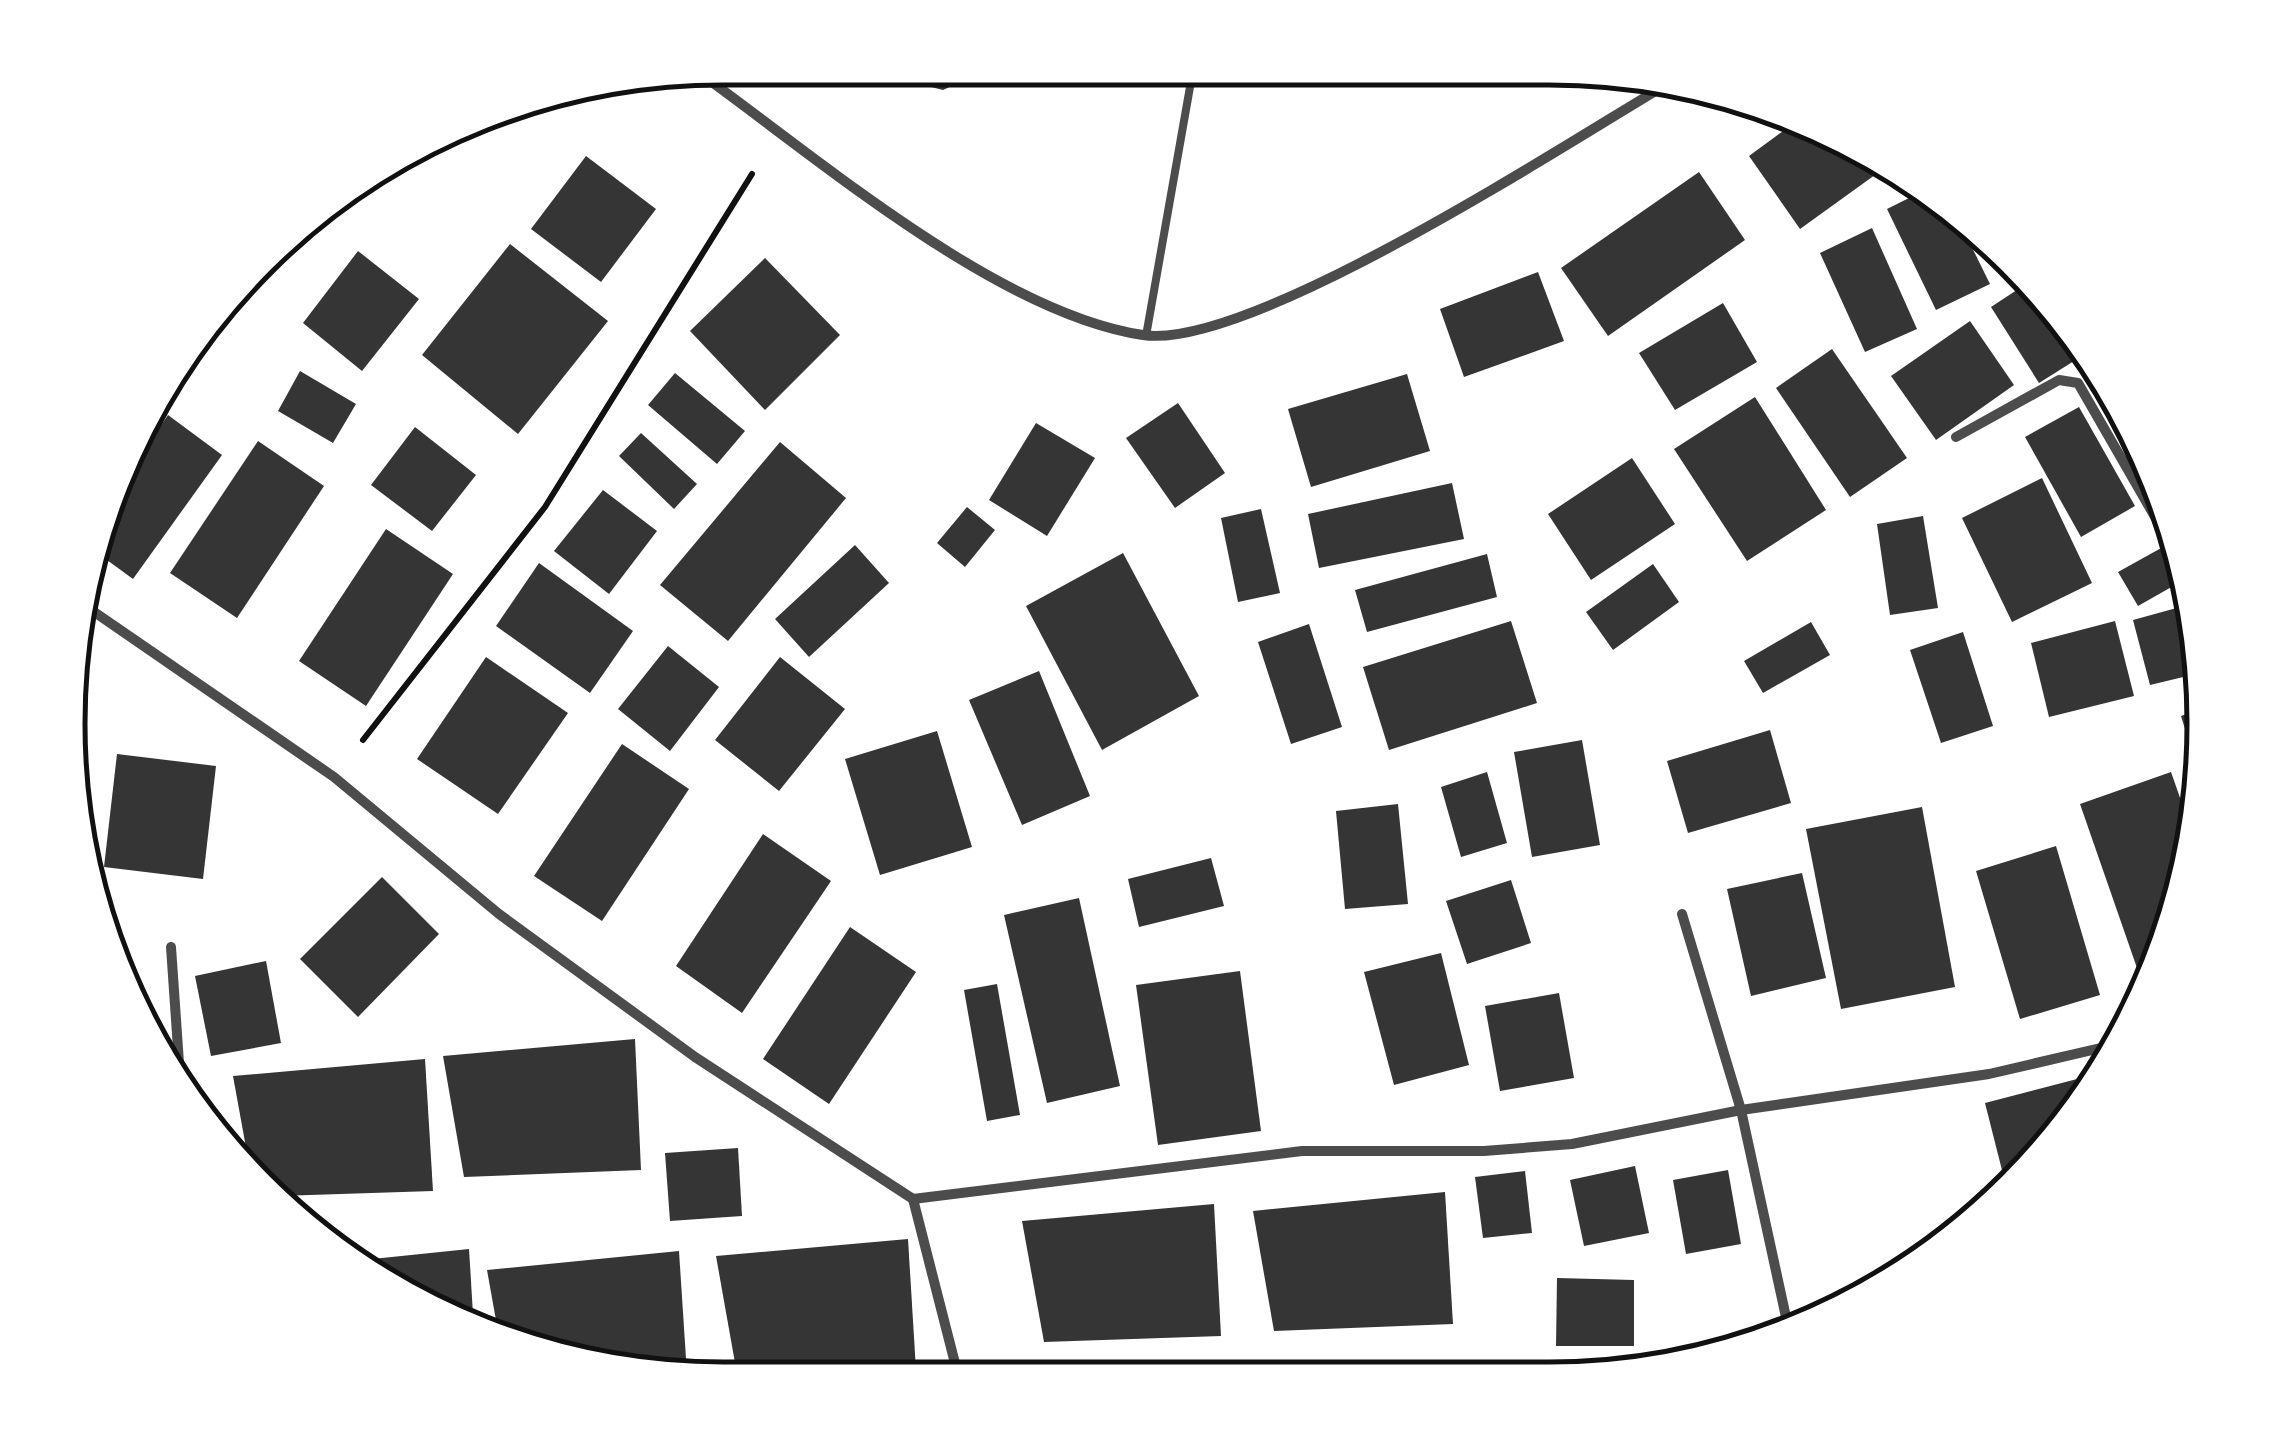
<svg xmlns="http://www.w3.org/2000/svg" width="2272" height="1447" font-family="'DejaVu Sans',sans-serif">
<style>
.building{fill:#353535}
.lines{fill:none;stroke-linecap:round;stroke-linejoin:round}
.path{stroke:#111;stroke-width:6}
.service{stroke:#4c4c4c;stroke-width:8}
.minor{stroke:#4c4c4c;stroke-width:10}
.rim{fill:none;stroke:#111;stroke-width:5}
</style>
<rect width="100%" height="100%" fill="#fff"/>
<g class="building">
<polygon points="879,68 989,69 943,90 903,80"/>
<polygon points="1801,118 1886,167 1800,229 1749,156"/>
<polygon points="586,156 656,209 601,282 531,229"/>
<polygon points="1699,172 1745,240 1608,336 1561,268"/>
<polygon points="1925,190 1952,207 1990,284 1936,310 1887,209"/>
<polygon points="1872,228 1917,329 1865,352 1820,253"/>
<polygon points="510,244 608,321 518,434 422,355"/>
<polygon points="358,251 419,299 362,371 303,323"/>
<polygon points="765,258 840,335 765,410 690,331"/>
<polygon points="1538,272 1564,341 1464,377 1440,309"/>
<polygon points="2026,284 2074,361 2039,383 1991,307"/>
<polygon points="1723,303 1757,362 1675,410 1639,353"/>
<polygon points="1970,321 2014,385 1936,440 1891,376"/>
<polygon points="1832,349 1907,458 1850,497 1776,388"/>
<polygon points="300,371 356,404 333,443 278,411"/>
<polygon points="675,373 745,431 717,464 648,405"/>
<polygon points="1407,374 1430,451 1311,487 1288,409"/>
<polygon points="1755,397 1826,510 1747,561 1674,449"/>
<polygon points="1178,403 1225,473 1175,508 1126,438"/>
<polygon points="2079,407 2135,506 2081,537 2025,437"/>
<polygon points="168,415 222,455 133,579 96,552 103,512"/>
<polygon points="1036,423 1095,458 1047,536 989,500"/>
<polygon points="415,427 476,475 432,531 371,485"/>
<polygon points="641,433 697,484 674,509 619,456"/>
<polygon points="258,441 324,486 237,618 170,573"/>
<polygon points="780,442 846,498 728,641 660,585"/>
<polygon points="1632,458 1675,524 1591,580 1548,514"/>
<polygon points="2042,478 2092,583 2012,622 1962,518"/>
<polygon points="1452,483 1464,539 1319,568 1308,514"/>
<polygon points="603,490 657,531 609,594 554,551"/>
<polygon points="967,507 995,530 965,567 937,543"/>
<polygon points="1261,509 1280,593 1238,602 1221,518"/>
<polygon points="1923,516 1938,608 1890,615 1877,524"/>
<polygon points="386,529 453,574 366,706 299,661"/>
<polygon points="855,545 889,583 809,657 775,619"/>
<polygon points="2163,547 2182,581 2138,606 2118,572"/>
<polygon points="1123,553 1199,696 1102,750 1026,606"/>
<polygon points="1487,554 1497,597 1367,632 1355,590"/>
<polygon points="539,563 633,631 590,693 496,626"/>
<polygon points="1653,564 1679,602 1613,650 1586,612"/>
<polygon points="2191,604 2200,673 2150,685 2133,620"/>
<polygon points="1511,621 1537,703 1389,750 1363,667"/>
<polygon points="2115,621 2134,696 2049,717 2031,643"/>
<polygon points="1811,622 1830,655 1763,693 1744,661"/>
<polygon points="1309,624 1342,727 1291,744 1258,642"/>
<polygon points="1963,632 1993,726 1941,743 1910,650"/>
<polygon points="668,646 719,687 670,751 618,709"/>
<polygon points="486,657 568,713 498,814 417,759"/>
<polygon points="780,657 845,709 779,791 715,740"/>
<polygon points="1039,671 1090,796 1022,825 969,700"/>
<polygon points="2201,709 2203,767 2201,780 2181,716"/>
<polygon points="1770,730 1791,803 1688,833 1667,761"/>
<polygon points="937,731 972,847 880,875 845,759"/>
<polygon points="1582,740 1600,845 1532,857 1514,752"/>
<polygon points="622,744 689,789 602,921 534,876"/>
<polygon points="117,754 216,766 203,879 104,867"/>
<polygon points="1487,772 1507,843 1461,857 1441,787"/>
<polygon points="2171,772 2192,832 2182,894 2145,991 2080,804"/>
<polygon points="1398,804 1408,904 1345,909 1336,811"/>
<polygon points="1922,807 1955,987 1841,1009 1806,829"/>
<polygon points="763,834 831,881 742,1013 676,966"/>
<polygon points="2056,846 2100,995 2020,1019 1976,871"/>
<polygon points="1211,858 1224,906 1139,927 1128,879"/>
<polygon points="1802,873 1826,978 1751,996 1727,889"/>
<polygon points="382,877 439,934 358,1017 300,959"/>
<polygon points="1511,880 1531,943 1467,964 1446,901"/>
<polygon points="1079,898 1120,1086 1047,1103 1004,915"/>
<polygon points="850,927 916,972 829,1104 763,1059"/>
<polygon points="1441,953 1469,1065 1394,1085 1364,972"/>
<polygon points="266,961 281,1043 211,1056 195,976"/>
<polygon points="1240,971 1261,1131 1158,1145 1136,985"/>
<polygon points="997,984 1020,1115 987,1121 964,990"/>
<polygon points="1559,993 1574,1078 1500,1091 1485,1006"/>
<polygon points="635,1039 641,1170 464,1177 443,1056"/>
<polygon points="425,1059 433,1191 279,1196 249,1164 233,1076"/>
<polygon points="2100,1073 2069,1123 2006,1186 1985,1103"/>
<polygon points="738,1148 742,1216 670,1221 665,1153"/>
<polygon points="1635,1166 1649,1233 1584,1246 1570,1180"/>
<polygon points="1728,1170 1741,1244 1686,1254 1673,1180"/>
<polygon points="1525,1171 1532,1233 1483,1238 1475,1177"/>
<polygon points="1445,1192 1453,1324 1274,1331 1253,1211"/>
<polygon points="1214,1204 1221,1336 1044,1342 1022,1221"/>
<polygon points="908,1239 916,1370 737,1374 716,1256"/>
<polygon points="469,1249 474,1330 353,1261"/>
<polygon points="679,1251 687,1374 638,1374 499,1337 487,1270"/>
<polygon points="1557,1278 1634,1280 1634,1346 1556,1346"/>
<polygon points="1754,1341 1719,1357 1673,1365 1673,1362"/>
</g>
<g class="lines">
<polyline class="path" points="363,740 545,507 752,174"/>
<polyline class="service" points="1146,336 1193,70"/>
<g class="minor">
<path d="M698 72C818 158 997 313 1143 335 1250 351 1567 143 1669 83"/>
<polyline points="1956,437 2059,380 2078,383 2181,562"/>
<polyline points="87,607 334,777 499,914 695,1057 913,1199 1302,1151 1484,1151 1572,1144 1741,1110 1989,1074 2118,1044"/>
<polyline points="1682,914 1741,1110 1789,1331"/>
<polyline points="171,947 181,1092"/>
<polyline points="913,1199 958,1375"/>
</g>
</g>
<path d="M0 0H2272V1447H0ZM723 85H1549A638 638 0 0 1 2187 723V724A638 638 0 0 1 1549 1362H723A638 638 0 0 1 85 724V723A638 638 0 0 1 723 85Z" fill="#fff" fill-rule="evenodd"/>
<path class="rim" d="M723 85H1549A638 638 0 0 1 2187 723V724A638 638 0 0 1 1549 1362H723A638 638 0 0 1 85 724V723A638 638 0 0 1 723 85Z"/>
</svg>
